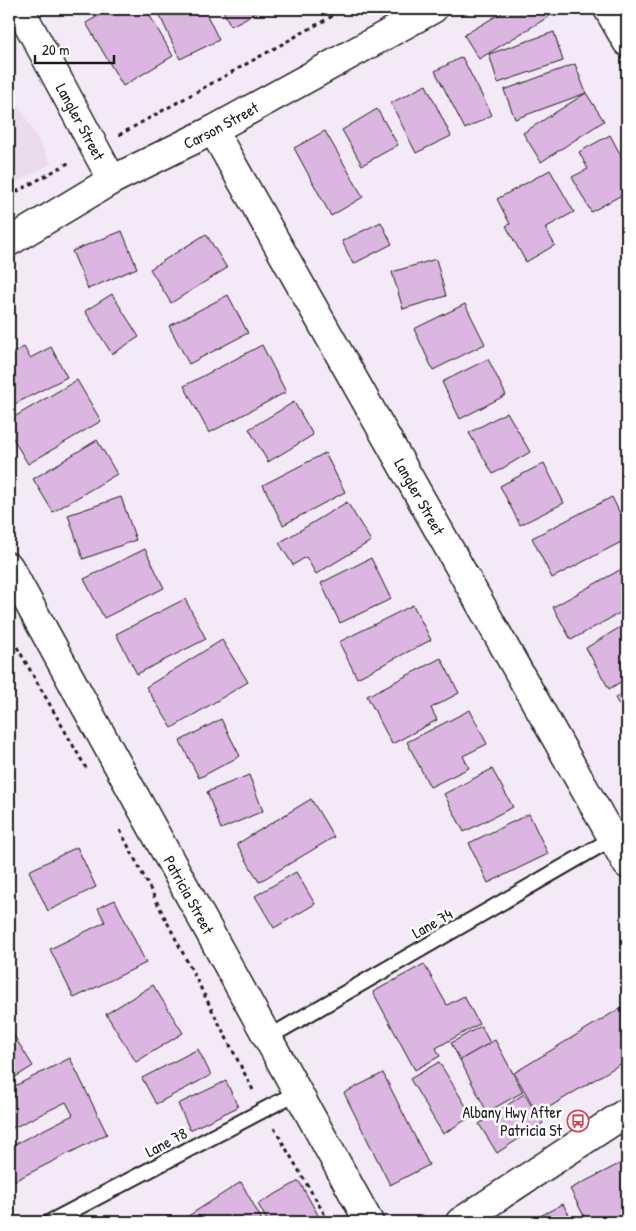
<svg xmlns="http://www.w3.org/2000/svg" width="636" height="1231" font-family="'Patrick Hand',sans-serif">
<style>
.built{fill:#ecdaef}
.building{fill:#dbb6e0;stroke:#1c1c1c}
.lines{fill:none;stroke-linecap:round;stroke-linejoin:round}
.service-casing{stroke:#1c1c1c;stroke-width:18}
.minor-casing{stroke:#1c1c1c;stroke-width:31}
.secondary-casing{stroke:#1c1c1c;stroke-width:31}
.path{stroke:#1c1c1c;stroke-width:3;stroke-dasharray:4 4;stroke-linecap:butt}
.service{stroke:#fff;stroke-width:14}
.minor{stroke:#fff;stroke-width:28}
.secondary{stroke:#fff;stroke-width:28}
.labels{text-anchor:middle;stroke-width:5;stroke-linejoin:round;paint-order:stroke}
.street-label{font-size:16px;fill:#1c1c1c;stroke:#fff}
.poi-label{font-size:16px;fill:#1c1c1c;stroke:#fff;text-anchor:end}
</style>
<rect width="100%" height="100%" fill="#f4e9f6"/>
<filter id="ink" filterUnits="userSpaceOnUse"><feTurbulence type="fractalNoise" baseFrequency=".02" numOctaves="2"/><feDisplacementMap in="SourceGraphic" scale="10" xChannelSelector="R" yChannelSelector="G"/><feConvolveMatrix kernelMatrix="1 2 1 2 8 2 1 2 1" color-interpolation-filters="sRGB"/></filter>
<g filter="url(#ink)">
<polygon class="built" points="9,88 51,163 9,187"/>
<g class="building">
<polygon points="110,9 146,9 173,56 123,86 86,23"/>
<polygon points="169,9 204,9 219,40 180,59 159,14"/>
<polygon points="222,9 263,9 231,26"/>
<polygon points="508,9 556,9 558,11 479,59 464,35"/>
<polygon points="554,32 563,61 498,83 489,54"/>
<polygon points="462,57 492,115 465,129 435,71"/>
<polygon points="575,64 586,93 515,119 504,90"/>
<polygon points="426,85 451,136 416,153 391,103"/>
<polygon points="586,93 604,121 541,162 523,133"/>
<polygon points="377,109 398,145 362,165 342,130"/>
<polygon points="325,131 363,197 331,216 294,148"/>
<polygon points="610,135 627,167 627,192 591,212 572,177 588,169 579,152"/>
<polygon points="550,170 574,212 545,228 555,245 526,262 506,226 510,224 497,199"/>
<polygon points="381,222 392,244 353,264 342,241"/>
<polygon points="122,231 137,268 88,289 72,251"/>
<polygon points="206,234 227,268 171,303 150,269"/>
<polygon points="436,259 446,296 403,309 392,272"/>
<polygon points="112,294 139,337 112,354 85,311"/>
<polygon points="228,295 248,333 189,364 169,326"/>
<polygon points="465,304 485,344 433,370 414,329"/>
<polygon points="9,322 14,331 9,334"/>
<polygon points="262,345 286,392 209,433 184,386"/>
<polygon points="24,347 30,358 51,347 67,377 9,407 9,355"/>
<polygon points="488,359 506,395 460,419 442,382"/>
<polygon points="77,380 101,421 28,464 9,432 9,420"/>
<polygon points="294,402 313,435 268,462 249,429"/>
<polygon points="507,412 530,452 493,474 469,433"/>
<polygon points="97,440 117,474 53,512 33,479"/>
<polygon points="325,453 345,492 283,525 263,485"/>
<polygon points="544,463 564,503 520,525 500,486"/>
<polygon points="121,497 136,540 83,559 68,515"/>
<polygon points="612,497 627,528 627,539 552,578 532,538"/>
<polygon points="347,502 371,541 316,574 306,557 293,565 279,543"/>
<polygon points="145,549 164,588 104,618 84,579"/>
<polygon points="371,558 391,599 340,623 321,583"/>
<polygon points="627,566 627,609 571,640 553,607"/>
<polygon points="185,599 206,639 137,674 116,634"/>
<polygon points="413,605 431,640 357,678 339,642"/>
<polygon points="627,623 627,678 609,689 586,648"/>
<polygon points="222,640 248,682 172,728 146,687"/>
<polygon points="441,658 459,693 431,708 437,720 392,744 367,696"/>
<polygon points="627,691 627,718 615,698"/>
<polygon points="470,710 487,744 463,756 469,768 430,787 407,742"/>
<polygon points="221,719 240,756 199,778 180,741"/>
<polygon points="492,769 513,807 464,832 444,794"/>
<polygon points="249,775 263,811 221,829 207,792"/>
<polygon points="311,799 334,837 259,882 237,844"/>
<polygon points="529,814 548,854 488,883 469,843"/>
<polygon points="77,847 96,887 48,911 29,871"/>
<polygon points="296,872 315,904 274,928 255,896"/>
<polygon points="115,900 146,963 74,998 50,949 105,922 98,908"/>
<polygon points="424,964 447,1005 464,996 479,1024 436,1048 440,1056 415,1070 373,992"/>
<polygon points="153,985 183,1033 136,1062 106,1014"/>
<polygon points="627,1004 627,1060 538,1114 514,1073"/>
<polygon points="9,1016 13,1025 9,1028"/>
<polygon points="481,1026 490,1043 460,1060 451,1043"/>
<polygon points="11,1031 33,1066 9,1081 9,1033"/>
<polygon points="495,1040 523,1092 487,1112 460,1060"/>
<polygon points="198,1049 211,1075 156,1104 142,1078"/>
<polygon points="70,1058 107,1134 12,1182 9,1176 9,1147 73,1115 66,1102 9,1130 9,1089"/>
<polygon points="439,1062 472,1116 443,1134 410,1079"/>
<polygon points="383,1073 429,1165 390,1185 344,1093"/>
<polygon points="226,1081 238,1107 190,1130 178,1104"/>
<polygon points="524,1094 543,1123 497,1153 479,1124"/>
<polygon points="627,1160 627,1222 587,1222 570,1189"/>
<polygon points="299,1181 322,1222 268,1222 258,1204"/>
<polygon points="241,1182 263,1222 179,1222"/>
<polygon points="563,1204 573,1222 529,1222"/>
</g>
<g class="lines">
<g class="service-casing">
<g id="service">
<polyline points="269,1037 627,830"/>
<polyline points="50,1222 298,1092"/>
</g>
</g>
<g class="minor-casing">
<g id="minor">
<path id="s1" d="M20 9 112 180"/>
<polyline points="608,9 627,42"/>
<path id="s2" d="M213 130 627 864"/>
<path id="s3" d="M9 242 112 180 213 130 433 9"/>
<path id="s4" d="M9 567 369 1222"/>
</g>
</g>
<g class="secondary-casing">
<polyline id="secondary" points="460,1222 627,1112"/>
</g>
<g class="path">
<polyline points="119,135 345,9"/>
<polyline points="9,196 72,161"/>
<polyline points="9,633 86,768"/>
<polyline points="120,830 254,1092"/>
<polyline points="274,1128 329,1222"/>
<polyline points="9,1206 18,1222"/>
</g>
<use href="#service" class="service"/>
<use href="#minor" class="minor"/>
<use href="#secondary" class="secondary"/>
</g>
</g>
<defs>
<g id="bus-ring" transform="scale(1.125)"><circle r="9.5" fill="#fff" stroke="#d1495b" stroke-width="1.5"/><path d="M-5-6H5V4H4V6H2V4H-2V6H-4V4H-5ZM-3.5-4V0h7V-4ZM-3.5 1.2v1.5H-2V1.2ZM2 1.2v1.5H3.5V1.2Z" fill="#d1495b"/></g>
</defs>
<g fill-rule="evenodd">
<use href="#bus-ring" x="578" y="1121"/>
</g>
<g class="labels">
<g class="street-label">
<text dy="6" stroke="none"><textPath href="#s1" startOffset="128">Langler Street</textPath></text>
<text dy="6" stroke="none"><textPath href="#s3" startOffset="242">Carson Street</textPath></text>
<text dy="6" stroke="none"><textPath href="#s2" startOffset="421">Langler Street</textPath></text>
<text dy="6" stroke="none"><textPath href="#s4" startOffset="374">Patricia Street</textPath></text>
<text transform="translate(432 923) rotate(-30)" y="6">Lane 74</text>
<text transform="translate(166 1142) rotate(-28)" y="6">Lane 78</text>
</g>
<g class="poi-label">
<text x="562" y="1118">Albany Hwy After<tspan x="562" dy="18">Patricia St</tspan></text>
</g>
</g>
<rect width="636" height="1231" fill="none" stroke="#fff" stroke-width="30"/>
<rect x="15" y="15" width="606" height="1201" fill="none" stroke="#1c1c1c" stroke-width="2" filter="url(#ink)"/>
<path d="M35 55v8h79v-8" fill="none" stroke="#1c1c1c" stroke-width="2.5"/>
<text x="42" y="55" font-size="15" fill="#1c1c1c" stroke="#ffffff" stroke-width="4" paint-order="stroke">20 m</text>
</svg>
